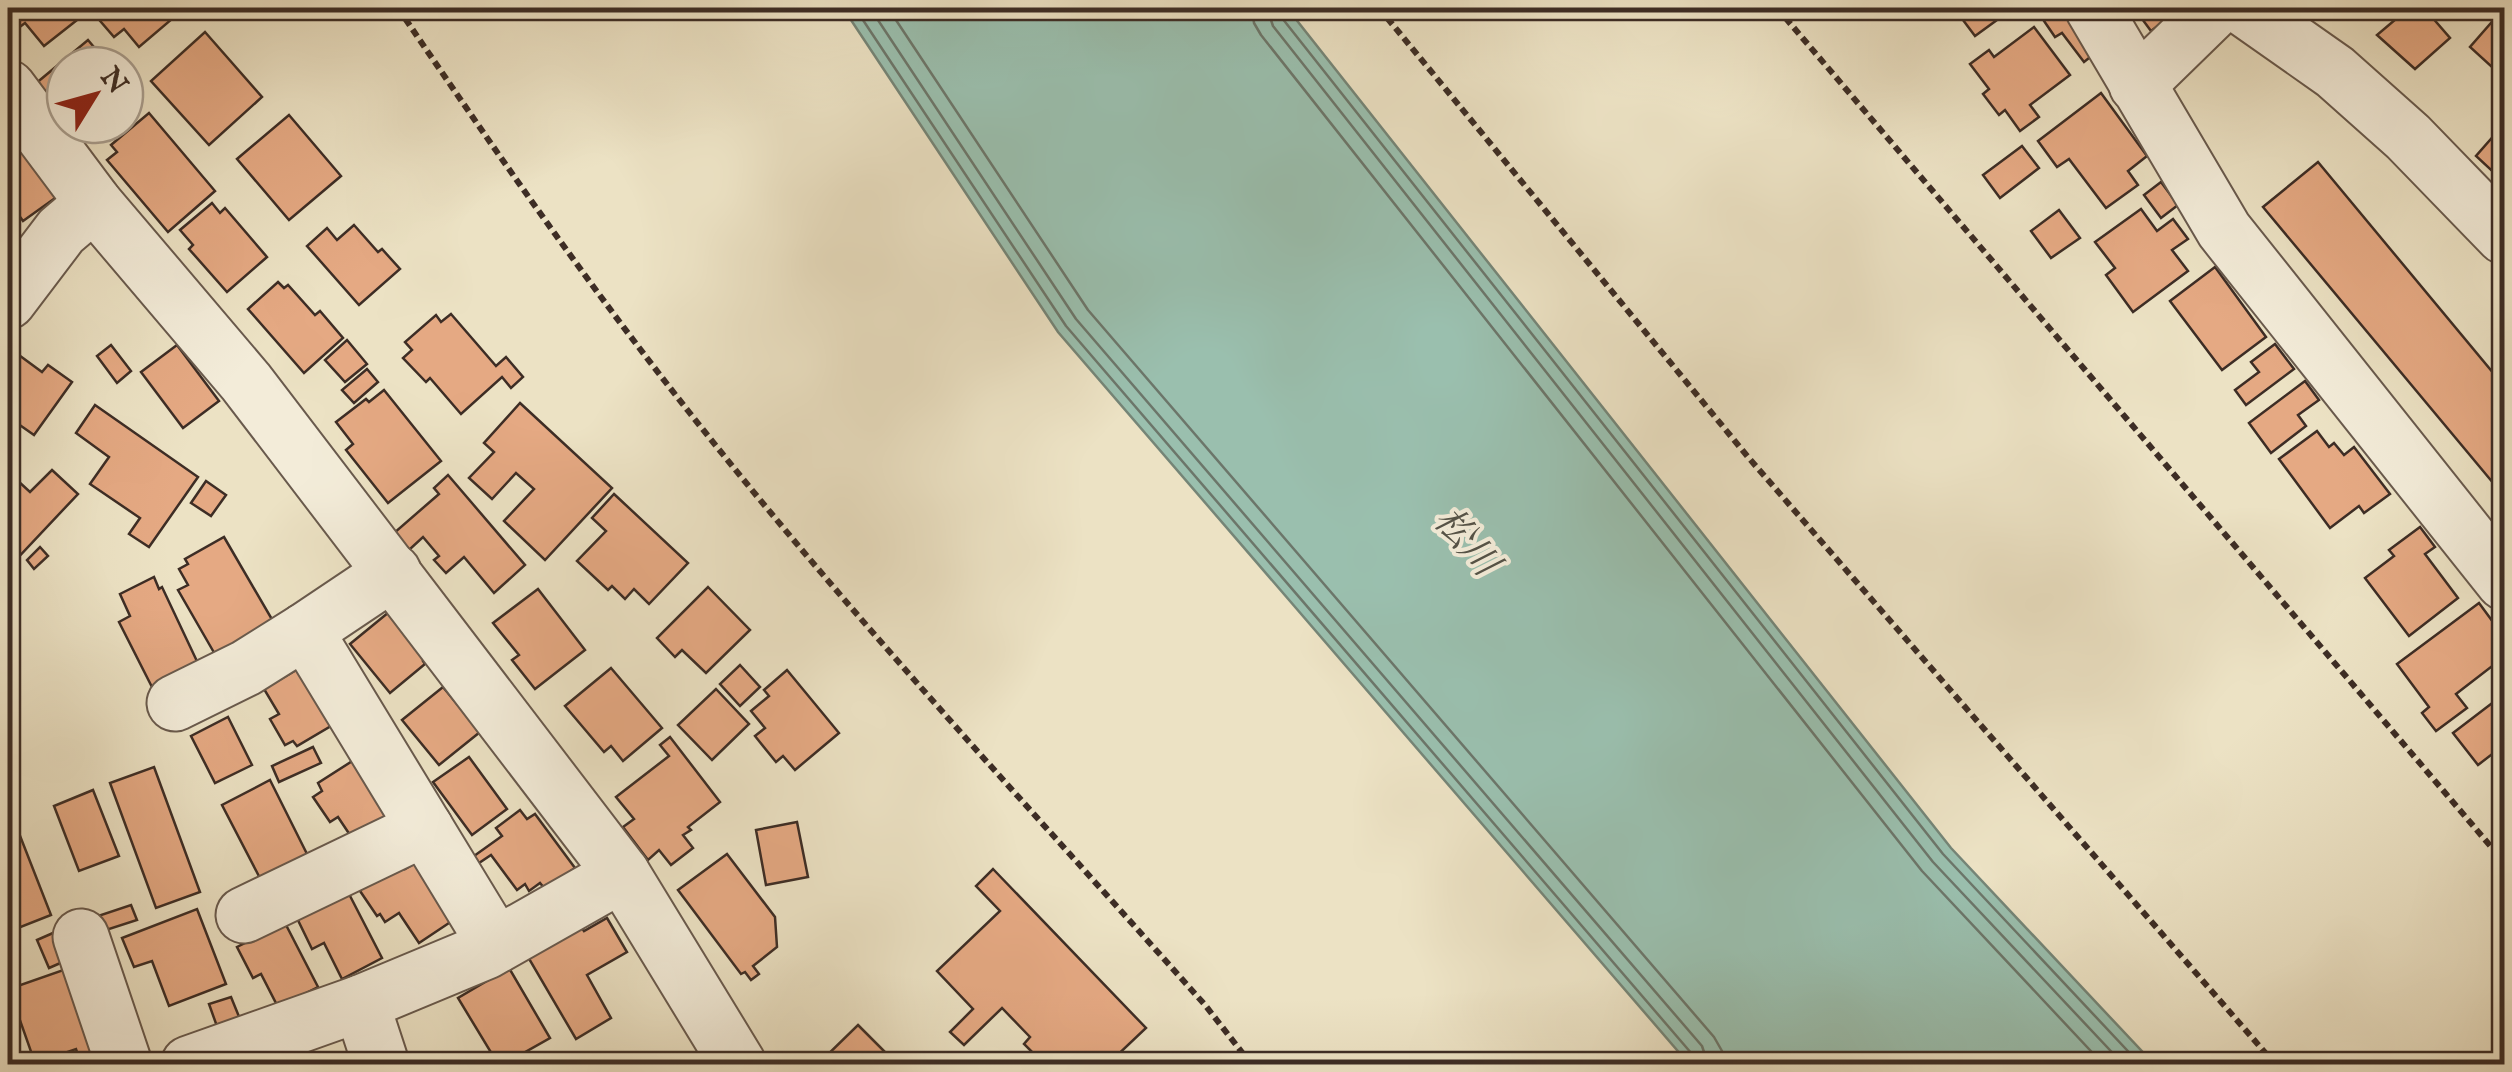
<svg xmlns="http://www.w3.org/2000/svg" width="2512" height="1072" font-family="'IM FELL English','Noto Serif JP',serif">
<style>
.water{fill:#9abfae;stroke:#758577;stroke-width:2.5}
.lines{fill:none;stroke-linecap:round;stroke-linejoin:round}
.shore{stroke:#6c766a;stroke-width:2.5}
.building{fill:#e5a983;stroke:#3d2d25;stroke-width:2.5}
.minor-casing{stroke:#695a4d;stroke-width:59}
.path{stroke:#3d2d25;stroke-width:6;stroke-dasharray:8 5;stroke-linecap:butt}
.minor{stroke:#f3ecd9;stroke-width:55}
.labels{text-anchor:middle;stroke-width:8;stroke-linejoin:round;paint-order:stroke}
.water-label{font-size:38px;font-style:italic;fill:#545247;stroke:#f3ecd9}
</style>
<rect width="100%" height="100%" fill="#ece2c4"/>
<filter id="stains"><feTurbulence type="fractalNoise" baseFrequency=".002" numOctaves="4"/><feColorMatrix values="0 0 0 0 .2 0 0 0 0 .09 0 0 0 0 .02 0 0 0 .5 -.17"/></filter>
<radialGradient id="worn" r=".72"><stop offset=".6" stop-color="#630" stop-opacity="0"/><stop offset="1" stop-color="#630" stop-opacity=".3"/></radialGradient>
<polygon class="water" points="843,8 1287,8 1951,848 2154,1064 1689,1064 1058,332"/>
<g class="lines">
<g class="shore">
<polyline points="855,8 1066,326 1692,1054 1695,1064"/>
<polyline points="870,8 1076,319 1702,1046 1708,1064"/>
<polyline points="888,8 1088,310 1714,1037 1722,1051 1723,1064"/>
<polyline points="1252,8 1254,23 1261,35 1922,871 2103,1064"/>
<polyline points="1267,8 1273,26 1933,862 2123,1064"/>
<polyline points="1280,8 1282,18 1943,854 2140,1064"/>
</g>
</g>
<g class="building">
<polygon points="8,8 67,8 77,20 44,46 25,23 8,36"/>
<polygon points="89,8 162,8 172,19 139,47 124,29 114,37"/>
<polygon points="1954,8 2011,8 2012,9 1975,36"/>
<polygon points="2055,8 2059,8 2094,54 2084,62 2062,33 2055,37 2042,18"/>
<polygon points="2134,8 2182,8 2151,31"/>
<polygon points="2409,8 2424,8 2450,38 2415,69 2377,35"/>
<polygon points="2504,8 2504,78 2470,47"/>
<polygon points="2034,27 2070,75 2030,105 2039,117 2020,131 2005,110 1999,115 1983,94 1989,89 1970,64 1989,50 1994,57"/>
<polygon points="205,32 262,97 209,145 151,81"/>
<polygon points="88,40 109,65 65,65 65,121 34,85"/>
<polygon points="2101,93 2147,156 2128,171 2138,185 2106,208 2069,159 2057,167 2038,141"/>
<polygon points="149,113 215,191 168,232 107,160 117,152 111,145"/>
<polygon points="289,115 341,176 289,220 237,159"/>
<polygon points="2504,124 2504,182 2476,156"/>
<polygon points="18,141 58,196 23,221 8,200 8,149"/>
<polygon points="2022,146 2039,168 2000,198 1983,175"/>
<polygon points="2318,162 2504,386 2504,475 2494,484 2263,207"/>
<polygon points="2161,182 2178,205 2161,218 2144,195"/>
<polygon points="212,203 220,213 225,208 267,257 227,292 189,249 193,245 180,230"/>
<polygon points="2141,209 2157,231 2173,219 2188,239 2172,250 2188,271 2133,312 2106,275 2115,268 2095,242"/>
<polygon points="2059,210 2080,238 2051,258 2031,231"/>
<polygon points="354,225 378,252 382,249 400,269 359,305 307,246 327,228 337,240"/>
<polygon points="8,227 22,246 8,258"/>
<polygon points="2215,267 2266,337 2222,370 2170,301"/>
<polygon points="278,282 284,288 288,285 315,315 320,311 343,338 304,373 248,309"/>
<polygon points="451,314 496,366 506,357 523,377 511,388 502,377 461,414 430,378 426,382 403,358 412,350 405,342 436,315 441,322"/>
<polygon points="347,340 367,364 345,382 325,360"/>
<polygon points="2275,344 2294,369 2246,405 2235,390 2259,372 2251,362"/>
<polygon points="111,345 131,371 117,383 97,356"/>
<polygon points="177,345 219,401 183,428 141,372"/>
<polygon points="8,347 42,372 48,365 72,382 34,435 14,421 10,427 8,425"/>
<polygon points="367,369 378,382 354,403 342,390"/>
<polygon points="2305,381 2319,400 2298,415 2306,426 2271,453 2249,423"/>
<polygon points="384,390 441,461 388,503 346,450 353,444 336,422 366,399 369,402"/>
<polygon points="520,403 612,488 545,560 504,521 534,489 516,473 492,499 469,478 494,452 484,443"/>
<polygon points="95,405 198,477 149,547 129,534 140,518 90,484 109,457 76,433"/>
<polygon points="2317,431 2329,447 2334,443 2344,455 2354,447 2390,494 2364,513 2359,506 2330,528 2279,459"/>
<polygon points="52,470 78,494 11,565 8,561 8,490 17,480 30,492"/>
<polygon points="448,475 525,565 494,593 464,557 446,573 434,560 439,556 423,537 409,550 394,533 439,494 434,488"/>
<polygon points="206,481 226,495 211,516 191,503"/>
<polygon points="614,494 688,563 649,604 634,589 625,599 612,586 608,590 577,561 606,531 592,518"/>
<polygon points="2420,527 2435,547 2425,554 2458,598 2409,636 2365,578 2394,556 2389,550"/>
<polygon points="224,537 277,628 216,656 178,590 188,585 179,569 188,564 185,559"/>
<polygon points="40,547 48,556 34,569 27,560"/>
<polygon points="154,577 159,589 162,587 203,674 154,691 119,622 130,616 120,594"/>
<polygon points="708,587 750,630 706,673 682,650 675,657 657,638"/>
<polygon points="538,589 585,650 535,689 512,660 519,655 493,623"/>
<polygon points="2479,603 2504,637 2504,657 2456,694 2467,708 2436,731 2422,713 2429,707 2397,664"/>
<polygon points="389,612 427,658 423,661 425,664 390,693 350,644"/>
<polygon points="740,665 760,687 740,706 720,684"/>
<polygon points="303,666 336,723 297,746 293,741 285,745 270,719 279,714 264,689"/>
<polygon points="611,668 662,728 623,761 611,746 604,752 565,706"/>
<polygon points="787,670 839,733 795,770 783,756 776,762 755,736 765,728 751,711 769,696 764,690"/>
<polygon points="443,687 480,732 439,765 402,720"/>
<polygon points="716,689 749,724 712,760 678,725"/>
<polygon points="2504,694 2504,745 2478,765 2453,733"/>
<polygon points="228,717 252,765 215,783 191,736"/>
<polygon points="670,737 720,802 688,827 691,830 683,835 693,848 671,865 659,850 648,860 623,827 634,819 616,797 669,756 660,745"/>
<polygon points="313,747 321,763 279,782 272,766"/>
<polygon points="469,757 507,809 472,835 433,782"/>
<polygon points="357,758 396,819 356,844 338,817 330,822 313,797 322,791 318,783"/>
<polygon points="154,767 200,892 156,908 110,783"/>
<polygon points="270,780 310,860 263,884 222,805"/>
<polygon points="93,790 119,856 79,871 54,806"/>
<polygon points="520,810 527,819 535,814 575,868 545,889 540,883 529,891 525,884 517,890 491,855 479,863 474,856 502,836 496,828"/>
<polygon points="797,822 808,877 766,885 756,830"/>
<polygon points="15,823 51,915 8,932 8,826"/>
<polygon points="727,854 775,917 777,947 753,966 759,974 751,980 745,972 741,974 678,890"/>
<polygon points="398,858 405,869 420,860 458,917 419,943 399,913 385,922 380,914 377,916 356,885"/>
<polygon points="993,869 1146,1028 1108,1064 1044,1064 1024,1044 1030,1037 1002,1008 964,1045 950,1032 973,1009 937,971 1000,911 976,886"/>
<polygon points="348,892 382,958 342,979 324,943 312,949 294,912"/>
<polygon points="131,905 137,920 103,931 98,916"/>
<polygon points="197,909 226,984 169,1006 152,961 134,967 122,938"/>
<polygon points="607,918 627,952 587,975 611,1018 576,1039 528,957 581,927 584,931"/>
<polygon points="285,923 318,987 278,1007 261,974 253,978 237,947"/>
<polygon points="53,933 65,961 49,968 37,940"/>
<polygon points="69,968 102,1064 81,1064 76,1049 35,1063 9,989"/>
<polygon points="509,968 550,1038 504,1064 498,1064 458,998"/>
<polygon points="231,997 242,1024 219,1032 209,1004"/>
<polygon points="858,1025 897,1064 818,1064"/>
</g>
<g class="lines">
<g class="minor-casing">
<g id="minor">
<polyline points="2093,8 2224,230 2504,582"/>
<polyline points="2244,8 2335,72 2408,137 2504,236"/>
<polyline points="2137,85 2216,8"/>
<polyline points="8,88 94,203 246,382 622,874 738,1064"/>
<polyline points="8,301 61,231 94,203"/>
<polyline points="393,572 305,631 496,945"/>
<polyline points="175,703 246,668 305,631"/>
<polyline points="244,915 425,828"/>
<polyline points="81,937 124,1064"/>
<polyline points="361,1003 381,1064"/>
<polyline points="189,1064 361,1003 486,951 622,874"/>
</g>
</g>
<g class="path">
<path d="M398 8C491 145 586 282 689 412 851 617 1031 809 1205 1005L1251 1064"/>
<polyline points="1379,8 1748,457 2275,1064"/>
<polyline points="1777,8 2504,862"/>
</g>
<use href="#minor" class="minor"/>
</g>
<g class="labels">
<g class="water-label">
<text transform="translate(1467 541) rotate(49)" y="13">松川</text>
</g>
</g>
<rect width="2512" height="1072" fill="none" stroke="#ece2c4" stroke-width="40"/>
<rect x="10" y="10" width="2492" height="1052" fill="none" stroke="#3d2d25" stroke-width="5"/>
<rect x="20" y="20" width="2472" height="1032" fill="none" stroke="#3d2d25" stroke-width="2.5"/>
<g transform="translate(95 95) rotate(53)"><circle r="48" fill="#f3ecd9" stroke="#aaa091" stroke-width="2.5"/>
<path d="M0-8L18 38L0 25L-18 38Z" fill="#8f2418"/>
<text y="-15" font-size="28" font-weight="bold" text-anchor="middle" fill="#3d2d25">N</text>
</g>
<rect width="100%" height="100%" filter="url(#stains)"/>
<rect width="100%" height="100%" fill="url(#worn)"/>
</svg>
